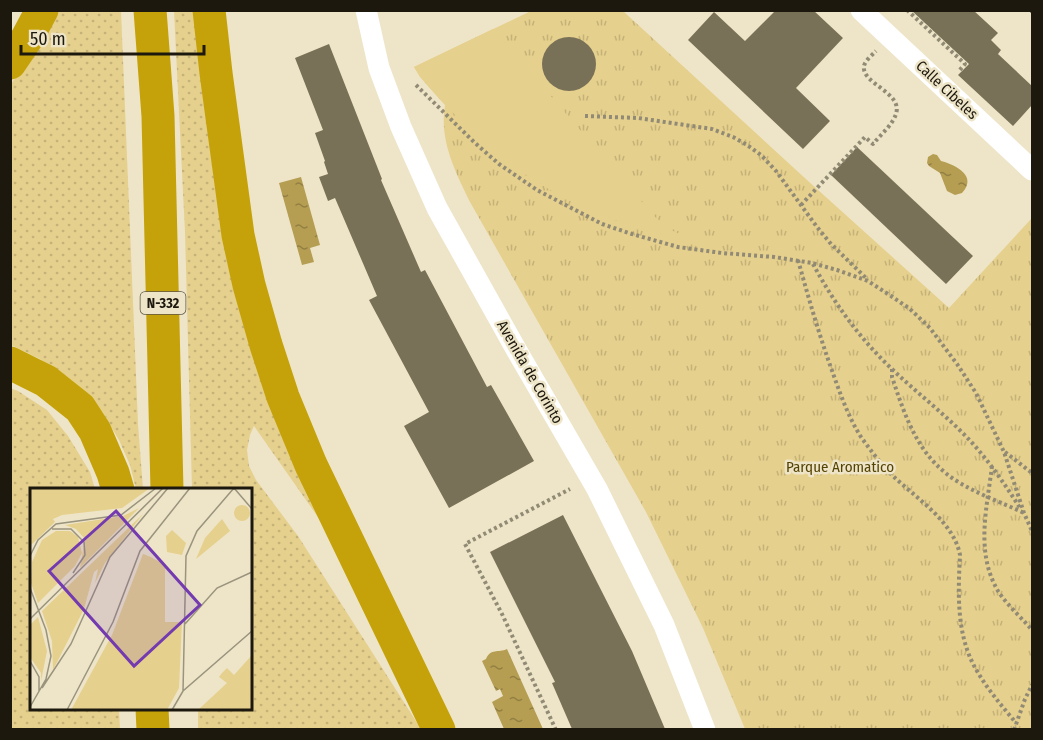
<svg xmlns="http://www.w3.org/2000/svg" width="1043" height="740" font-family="'Fira Sans Condensed',sans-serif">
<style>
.grass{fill:url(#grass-dots)}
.park{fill:url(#park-tufts)}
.garden{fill:#e6d08d}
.water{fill:url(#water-ripples)}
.building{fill:#797157}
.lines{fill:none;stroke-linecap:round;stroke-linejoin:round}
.path{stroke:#918a75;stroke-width:4;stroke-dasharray:3 3;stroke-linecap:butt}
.street{stroke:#fff;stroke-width:21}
.highway{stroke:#c5a20a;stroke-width:33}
.labels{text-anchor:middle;stroke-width:5;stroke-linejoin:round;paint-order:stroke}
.shield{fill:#eee5c8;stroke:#5b5646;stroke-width:1.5}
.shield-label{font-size:14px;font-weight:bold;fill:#1c180e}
.street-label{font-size:15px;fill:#1c180e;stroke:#eee5c8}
.park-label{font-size:15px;fill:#544303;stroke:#eee5c8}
.inset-road{fill:none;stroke:#9a937e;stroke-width:1.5}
.view{fill:#743ab0;fill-opacity:0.15;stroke:#743ab0;stroke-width:3}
.inset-edge{fill:none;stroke:#1c180e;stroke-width:3}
</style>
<defs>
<pattern id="grass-dots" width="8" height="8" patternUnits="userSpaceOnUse" patternTransform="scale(1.5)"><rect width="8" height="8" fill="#e6d08d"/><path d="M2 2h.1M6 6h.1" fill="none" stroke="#c5b278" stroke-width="1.8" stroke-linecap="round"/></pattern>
<pattern id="park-tufts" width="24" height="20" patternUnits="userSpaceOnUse" patternTransform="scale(1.5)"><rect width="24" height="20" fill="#e6d08d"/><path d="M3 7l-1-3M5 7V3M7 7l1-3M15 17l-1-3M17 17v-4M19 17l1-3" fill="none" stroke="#c5b278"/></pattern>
<pattern id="water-ripples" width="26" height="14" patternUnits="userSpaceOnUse" patternTransform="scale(1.5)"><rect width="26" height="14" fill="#b59d51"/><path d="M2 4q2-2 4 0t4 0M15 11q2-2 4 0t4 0" fill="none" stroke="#927f42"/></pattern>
</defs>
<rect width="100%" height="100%" fill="#eee5c8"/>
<g class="grass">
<polygon points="56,11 121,11 138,424 143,489 136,489 130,465 119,440 103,413 78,387 40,359 11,345 11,84 37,46"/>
<polygon points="174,11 196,11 320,520 254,426 250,435 247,450 249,466 256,480 298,536 421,729 198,729 198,709 250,708 250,490 192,489 185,232"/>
<polygon points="10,388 18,391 47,410 68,436 90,472 95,489 32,490 32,708 119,709 120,729 11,729"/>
</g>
<path class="park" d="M531 11H623L807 180 949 308 1032 218V729H745L703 628 646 512 470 202C455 171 439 140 445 105L420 77 414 67Z"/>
<path class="garden" d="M493 29 655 217 673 231 688 238 687 240C596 222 521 183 456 116 441 100 425 85 414 67Z"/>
<g class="water">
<path d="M933 154 937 155 941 161C956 165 978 176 962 193L955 195 947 191 940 173 929 166 927 163 928 157Z"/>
<polygon points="301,177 320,245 310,248 314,262 302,265 279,183"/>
<path d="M507 649 543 729H504L492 702 503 696 500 689 496 691 482 661 486 659C491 648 498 653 507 649Z"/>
</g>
<g class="building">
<polygon points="776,10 813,10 843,38 796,88 830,121 803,149 688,40 714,12 745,41"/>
<polygon points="911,10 973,10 998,33 991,40 1001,50 998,54 1032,86 1032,105 1013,126 958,75 969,64"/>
<circle cx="569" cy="64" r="27"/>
<polygon points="329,44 382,179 381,180 421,272 425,270 487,387 491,385 534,461 449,508 404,426 429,412 369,300 377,296 335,198 328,201 319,177 328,174 324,162 325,161 315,133 323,130 295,58"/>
<polygon points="857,147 973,256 946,284 831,175"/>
<polygon points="563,515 632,651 665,729 572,729 552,683 555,682 490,552"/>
</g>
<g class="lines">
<g class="path">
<polyline points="907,10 965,64 958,72"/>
<polyline points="1032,10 1032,15"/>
<polyline points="416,85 475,143 499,164 537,190 602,224 632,234 678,247 722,253 774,257 812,263 837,270 868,281 891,296 910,309 930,328 957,364 976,393 1004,452 1024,513 1032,531"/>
<polyline points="585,116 638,118 712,129 733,137 747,145 761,155 776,171 817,227 831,244 866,278"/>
<path d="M801 205 865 137 873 144C880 135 892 126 896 114 903 92 861 84 864 66 865 61 872 55 876 51"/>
<path d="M798 260C808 296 818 331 830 365 839 390 847 415 861 437 871 451 881 464 893 476 916 498 954 522 960 555 958 594 956 636 977 671 988 690 1002 706 1016 723"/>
<path d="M813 264C834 303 860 339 893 370 919 395 949 417 974 445 991 464 1006 486 1020 508"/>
<path d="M892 369V377C906 419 919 459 960 483 980 495 1003 503 1024 513"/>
<polyline points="1005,452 1032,473"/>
<path d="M992 466C987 508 975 552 998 591 1007 605 1021 617 1032 630"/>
<polyline points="556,730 502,614 465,544 570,489"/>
<polyline points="1014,730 1025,699 1032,685"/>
</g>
<g class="street">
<polyline points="366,10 379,68 401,127 437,208 517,351 597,489 664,625 705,730"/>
<polyline points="861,10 1032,170"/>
</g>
<g class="highway">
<polyline points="150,10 158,116 167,490"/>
<polyline points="209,10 216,73 238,235 249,285 266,345 283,397 311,465 439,730"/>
<polyline points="10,63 27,38 42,10"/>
<polyline points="10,363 46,381 80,408 95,431 113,473 118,490"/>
<polyline points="152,708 153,730"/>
</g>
</g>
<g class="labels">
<rect class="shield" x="140.5" y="292" width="45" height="22" rx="4.5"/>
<g class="shield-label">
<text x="163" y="308">N-332</text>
</g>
<g class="street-label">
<text transform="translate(947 90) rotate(43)" y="5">Calle Cibeles</text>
<text transform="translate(530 372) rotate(60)" y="5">Avenida de Corinto</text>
</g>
<g class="park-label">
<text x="840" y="472">Parque Aromatico</text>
</g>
</g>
<g transform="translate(30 488)">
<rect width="222" height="222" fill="#eee5c8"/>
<path d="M0 0H120L92 20 32 27 23 31 25 34 0 58ZM109 20 50 80 55 51 46 41 35 37 93 28ZM113 26 75 75 65 95 68 81 64 84 54 121 23 182 22 153 12 123ZM26 43H40L48 49 52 65 45 78 8 115 1 95 2 74 12 52ZM8 129 17 163 11 193V185L0 169V137Z" fill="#e6d08d"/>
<path d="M204 25a8 8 0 1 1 16 0a8 8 0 1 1-16 0ZM192 31 200 43 166 71 175 50ZM142 42 156 55 152 67 137 64 136 48ZM113 66 135 76V134H152L149 200 137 222H41L82 147ZM222 167V222H168L197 195 189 189 192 185 197 180 204 187Z" fill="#e6d08d"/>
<path d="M113 66 123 70 120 105 113 89Z" fill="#e6d08d"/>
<path class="inset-road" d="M204 0 222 21M22 41H41L54 54 55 67 43 85M0 68 8 52 26 36 91 27 126 0M0 100 16 142 21 168 16 191 0 219M0 131 133 0M155 136 187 100 222 84M0 173 9 189V203M12 200 41 156 80 69 138 0M153 203 156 68 167 43 204 0M37 222 83 134 110 63 160 0M142 222 153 203 222 143"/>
<path class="view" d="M86 23 170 117 104 178 19 83Z"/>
<rect width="222" height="222" class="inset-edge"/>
</g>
<rect width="1043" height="740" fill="none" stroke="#1c180e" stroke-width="24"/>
<path d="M21 45v9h183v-9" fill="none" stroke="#1c180e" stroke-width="3"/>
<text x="30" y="45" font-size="18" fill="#1c180e" stroke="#eee5c8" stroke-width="4.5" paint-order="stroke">50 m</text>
</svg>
